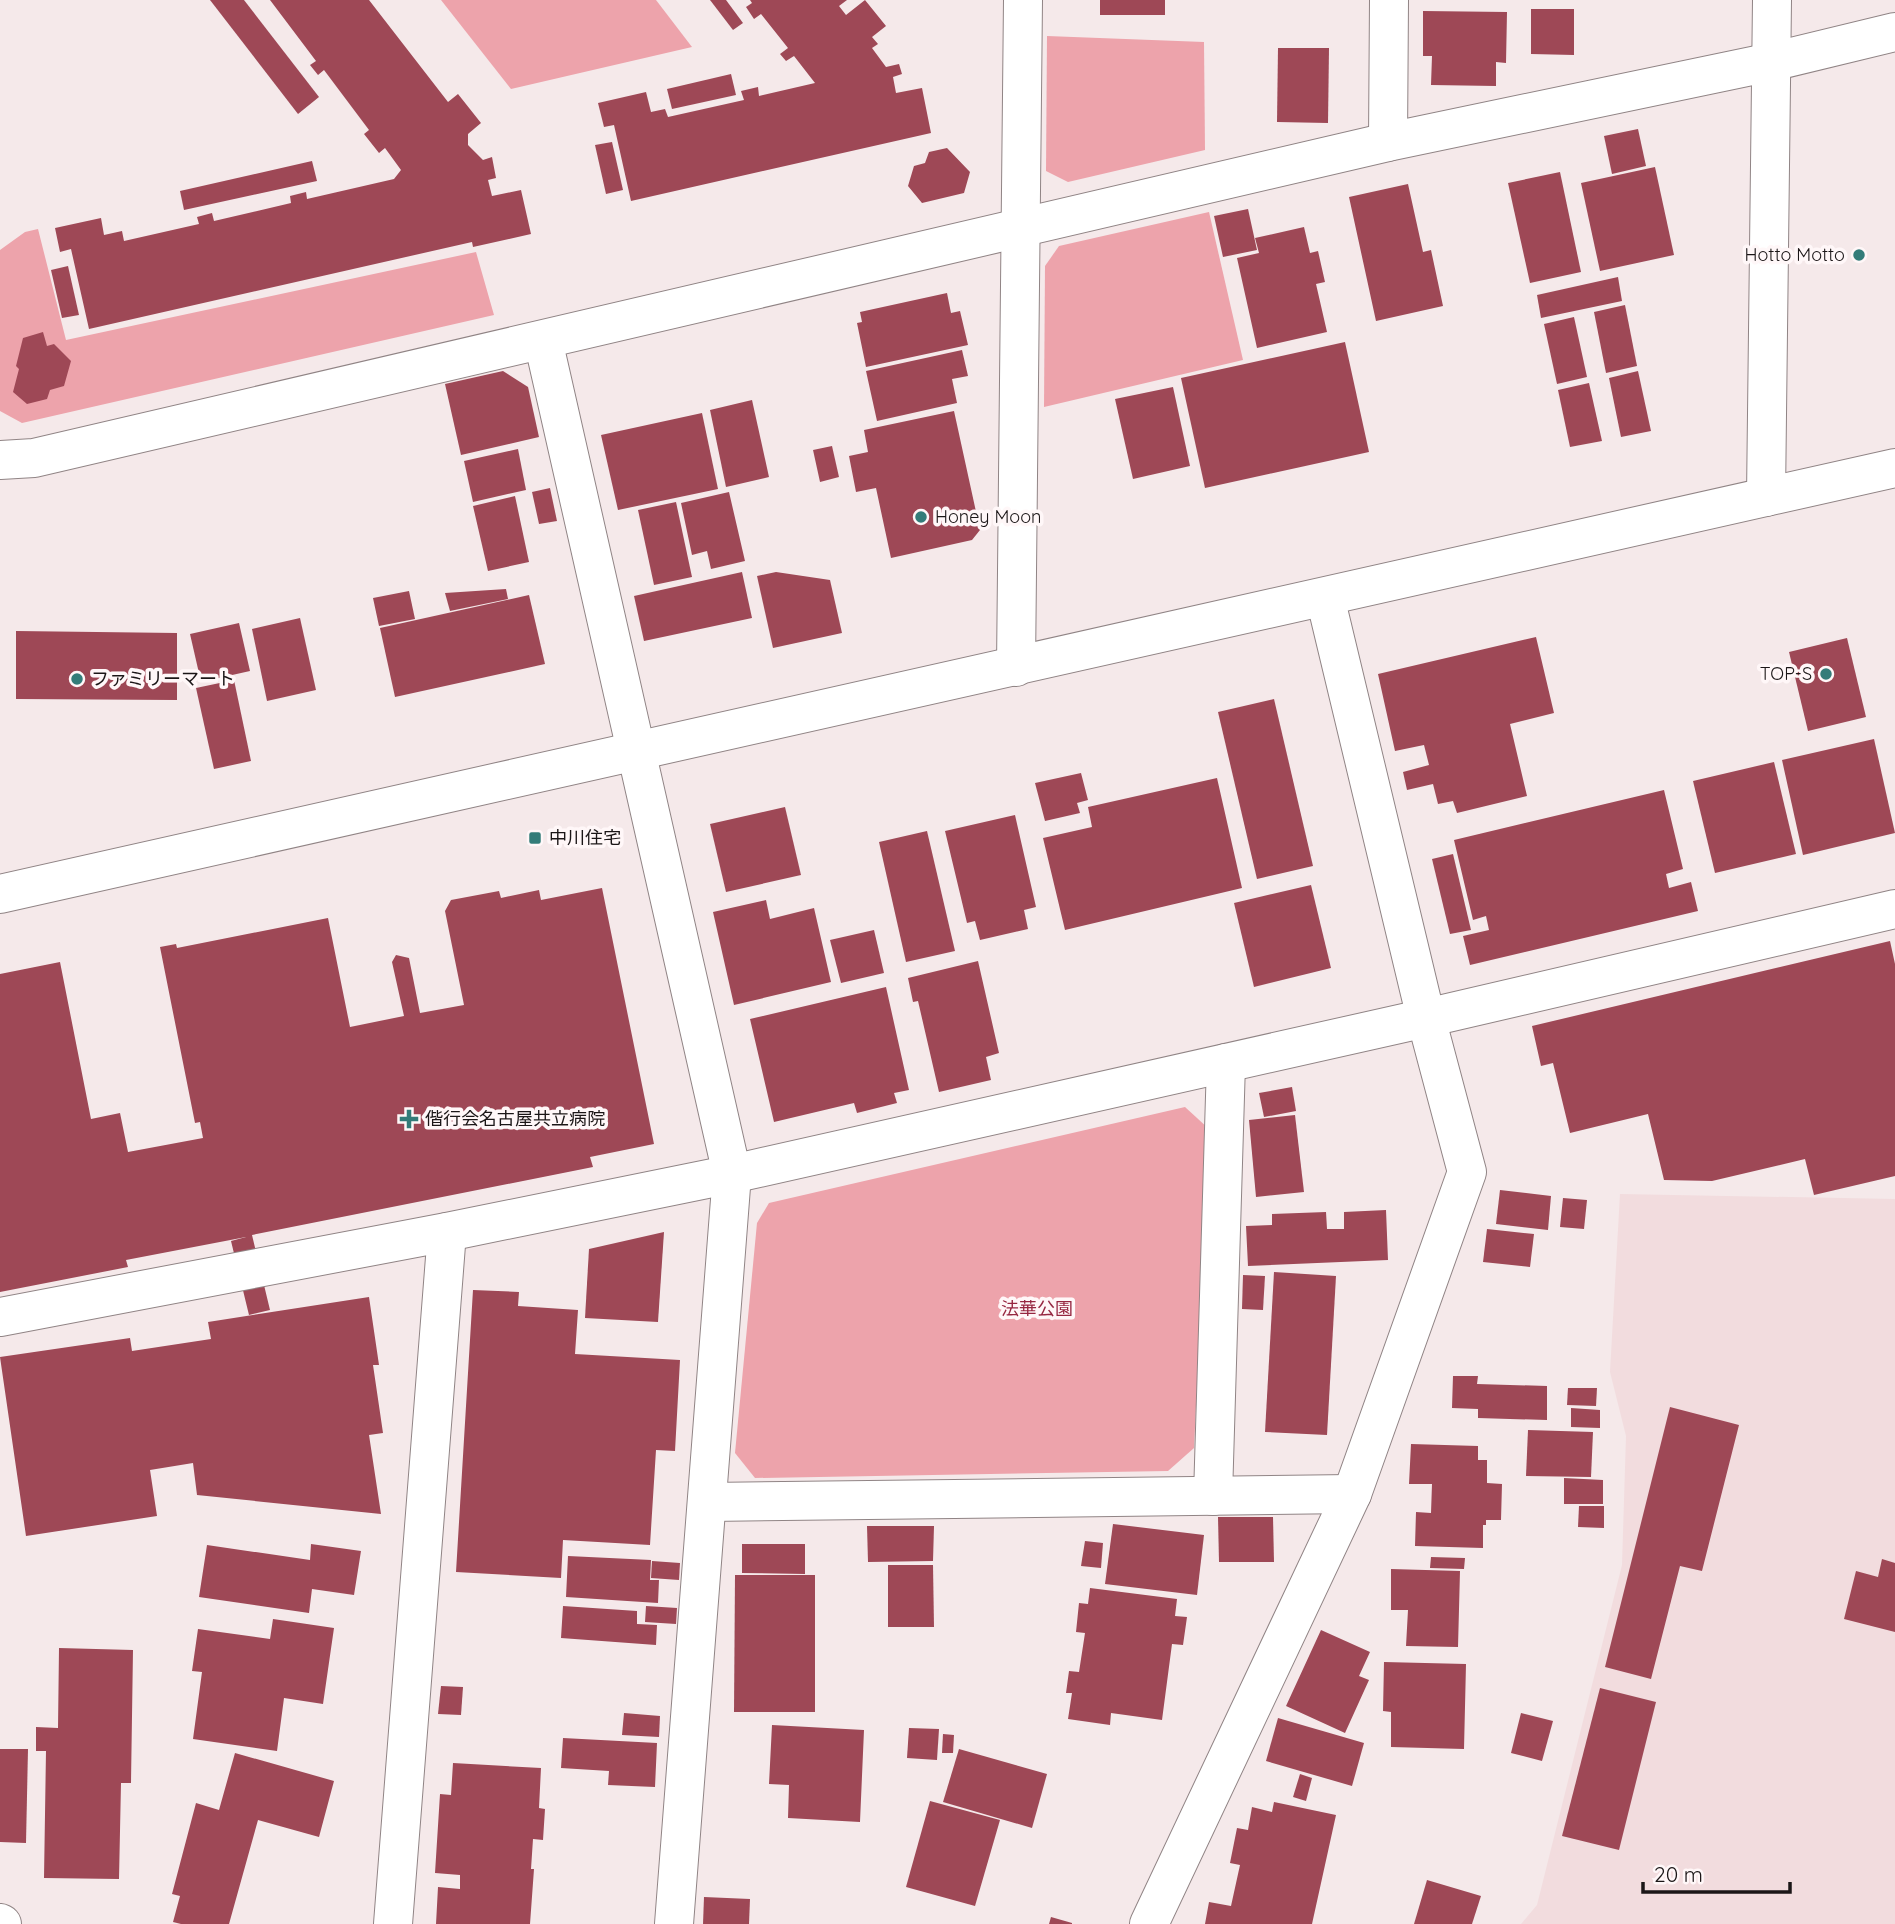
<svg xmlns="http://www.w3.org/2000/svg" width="1895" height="1924" font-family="Quicksand,'Noto Sans JP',sans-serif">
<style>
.built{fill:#f2dcde}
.green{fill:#eda3ab}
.building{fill:#9e4856}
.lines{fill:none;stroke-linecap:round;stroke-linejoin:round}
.minor-casing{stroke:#908485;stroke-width:40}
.minor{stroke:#fff;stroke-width:38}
.poi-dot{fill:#337c79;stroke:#fff7f8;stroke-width:2.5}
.labels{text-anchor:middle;stroke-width:7;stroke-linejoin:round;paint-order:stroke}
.poi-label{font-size:18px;fill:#1b1617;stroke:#fff7f8;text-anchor:start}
.park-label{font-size:18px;fill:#962741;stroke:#fff7f8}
</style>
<rect width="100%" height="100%" fill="#f5e9ea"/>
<polygon class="built" points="1620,1194 1895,1199 1895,1924 1521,1924 1537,1905 1622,1565 1626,1436 1610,1372"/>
<g class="green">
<polygon points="441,0 656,0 692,47 511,89"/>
<polygon points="1047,36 1204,42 1205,150 1068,182 1046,171"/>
<polygon points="1209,212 1243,360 1044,407 1045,266 1059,246"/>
<polygon points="38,229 66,340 476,252 494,315 22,423 0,411 0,250 25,232"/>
<polygon points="1185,1107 1209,1129 1194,1448 1168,1471 755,1478 735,1453 757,1223 769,1203"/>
</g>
<g class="building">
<polygon points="210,0 244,0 319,97 298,114"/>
<polygon points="270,0 369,0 448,102 458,94 481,123 468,134 468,145 483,160 492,157 496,178 488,180 492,196 521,190 531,234 473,247 472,242 89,329 71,249 60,252 55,228 101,218 104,235 122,231 124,241 199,224 197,217 212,213 214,221 291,203 290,196 306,192 307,199 394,179 401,170 385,148 379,153 364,134 369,130 324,70 318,75 310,65 316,61"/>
<polygon points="710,0 726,0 743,23 733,30"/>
<polygon points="750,0 847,0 839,6 846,15 865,0 886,26 872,37 878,44 872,48 886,67 899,64 902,74 893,77 896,93 922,88 931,133 631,201 614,125 604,127 598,103 646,92 651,112 665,109 668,117 744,100 741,91 758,87 759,96 815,83 794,56 786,61 780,54 788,48 761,14 754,19 746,7 752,3"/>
<rect x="1100" y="0" width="65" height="15"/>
<polygon points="1531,9 1574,9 1574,55 1531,54"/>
<polygon points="1423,11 1507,12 1506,63 1496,62 1496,86 1431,85 1432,56 1423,56"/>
<polygon points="1278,48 1329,48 1328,123 1277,122"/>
<polygon points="731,74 736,95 672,109 667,89"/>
<polygon points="1638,129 1646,166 1612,174 1604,136"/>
<polygon points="612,142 623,190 606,194 595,145"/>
<polygon points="947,148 970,172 964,193 922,203 908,186 914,166 925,163 929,152"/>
<polygon points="312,161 317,181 184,210 180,191"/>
<polygon points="1655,167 1674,255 1600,271 1581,183"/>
<polygon points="1560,172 1581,272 1530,283 1508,183"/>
<polygon points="1408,184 1423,252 1431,250 1443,306 1376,321 1349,197"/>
<polygon points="1248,209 1257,250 1223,257 1214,216"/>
<polygon points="1304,227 1310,253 1318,251 1325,282 1316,284 1327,332 1257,348 1237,258 1259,253 1255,238"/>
<polygon points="68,266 79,315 62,318 51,270"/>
<polygon points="1618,277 1622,301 1541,318 1537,295"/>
<polygon points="947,293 951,313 960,311 968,345 866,367 857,323 862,322 860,312"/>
<polygon points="1625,305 1637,366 1606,373 1594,312"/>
<polygon points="1574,317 1587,377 1557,384 1544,324"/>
<polygon points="43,332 47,346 54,344 71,361 64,386 50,390 47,399 27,404 13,392 19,369 16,366 23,338"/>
<polygon points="1345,342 1369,452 1205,488 1181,378"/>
<polygon points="962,350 968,376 952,379 957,403 877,421 866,371"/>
<polygon points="503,371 528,387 539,437 461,455 445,384"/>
<polygon points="1638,371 1651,431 1621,437 1609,378"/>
<polygon points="1589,383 1602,441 1570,447 1558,390"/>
<polygon points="1173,387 1190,466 1133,479 1115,399"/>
<polygon points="752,400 769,477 726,487 710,410"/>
<polygon points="954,411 980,530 972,540 891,558 876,488 856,492 849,456 868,452 864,430"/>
<polygon points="702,413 718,489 618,510 601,435"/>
<polygon points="832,446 839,477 820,482 813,450"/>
<polygon points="518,449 526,490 473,502 464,461"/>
<polygon points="550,488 557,521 539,524 532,492"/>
<polygon points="729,492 745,561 711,569 707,551 692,555 681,503"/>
<polygon points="515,496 529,562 488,571 473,506"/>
<polygon points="676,502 692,577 654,585 638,510"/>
<polygon points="742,572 752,618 644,641 634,596"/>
<polygon points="776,572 830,580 842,633 773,648 757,576"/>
<polygon points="506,589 508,599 450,611 445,593"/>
<polygon points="409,591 415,619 379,626 373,598"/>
<polygon points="529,595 545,664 395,697 380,628"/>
<polygon points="300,618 316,690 267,701 252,629"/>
<polygon points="239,623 250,671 201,682 190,634"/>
<polygon points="16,631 177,633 177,700 16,699"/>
<polygon points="1536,637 1554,713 1510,724 1527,796 1457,813 1453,801 1438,804 1433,784 1407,790 1403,772 1429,765 1424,745 1395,751 1378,674"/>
<polygon points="1847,638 1866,717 1808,731 1789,652"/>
<polygon points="234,680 251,761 214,769 196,688"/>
<polygon points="1274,699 1313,866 1257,879 1218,712"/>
<polygon points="1874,739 1895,833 1803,855 1782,760"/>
<polygon points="1774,762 1796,854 1715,873 1693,781"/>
<polygon points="1081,773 1088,800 1077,803 1080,813 1045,821 1035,783"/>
<polygon points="1217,778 1242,888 1065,930 1043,838 1092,827 1088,807"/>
<polygon points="1664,790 1683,869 1666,874 1669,888 1691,882 1698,911 1470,965 1463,936 1489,930 1486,916 1473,920 1454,840"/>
<polygon points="785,807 801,875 726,892 710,824"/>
<polygon points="1015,815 1036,907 1024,910 1028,929 980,940 975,921 967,923 945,831"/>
<polygon points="927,831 955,951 906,962 879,842"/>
<polygon points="1453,854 1471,930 1450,934 1432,859"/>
<polygon points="1311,885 1331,968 1254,987 1234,903"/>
<polygon points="602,888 654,1144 590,1157 593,1167 252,1235 270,1310 249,1315 231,1241 246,1237 126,1260 128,1267 0,1292 0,974 60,962 91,1119 120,1113 128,1152 203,1138 200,1122 195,1123 160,947 176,944 177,948 328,918 350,1027 404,1016 392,962 396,955 409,958 420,1013 464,1005 445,911 451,900 499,891 501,898 539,890 541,900"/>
<polygon points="766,900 770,919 814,908 831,982 734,1005 713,912"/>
<polygon points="874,930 884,973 841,983 830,940"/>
<polygon points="1890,941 1895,964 1895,1176 1814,1195 1805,1159 1712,1181 1664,1180 1648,1114 1570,1133 1553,1063 1541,1066 1532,1026"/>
<polygon points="978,961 999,1053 986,1057 991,1080 939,1092 918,1001 913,1002 908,978"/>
<polygon points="886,987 909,1090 894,1093 897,1103 857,1113 854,1103 774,1122 750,1019"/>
<polygon points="1292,1087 1296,1111 1264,1117 1259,1093"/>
<polygon points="1295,1115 1304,1192 1256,1197 1249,1120"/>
<polygon points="1500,1190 1551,1196 1548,1230 1496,1224"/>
<polygon points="1563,1198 1587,1200 1584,1229 1560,1227"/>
<polygon points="1386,1210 1388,1260 1248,1266 1246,1226 1272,1225 1272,1214 1326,1212 1327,1229 1344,1229 1344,1212"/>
<polygon points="1487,1229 1534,1234 1530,1267 1483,1262"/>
<polygon points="664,1232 658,1322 585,1318 589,1249"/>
<polygon points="1274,1272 1336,1276 1327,1435 1265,1432"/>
<polygon points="1243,1275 1265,1276 1263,1310 1242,1309"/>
<polygon points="473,1290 519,1292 518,1306 578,1310 575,1354 680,1360 675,1451 656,1450 650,1545 563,1540 561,1578 456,1572"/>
<polygon points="369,1297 379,1365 373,1365 383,1433 369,1435 381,1514 197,1495 193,1463 150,1470 157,1516 26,1536 0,1357 130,1338 132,1351 211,1339 208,1322"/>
<polygon points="1453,1376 1478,1376 1477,1384 1547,1386 1547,1420 1478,1418 1478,1409 1452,1408"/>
<polygon points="1568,1388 1597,1388 1596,1406 1567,1405"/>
<polygon points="1670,1407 1739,1425 1702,1571 1680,1566 1651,1679 1605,1667"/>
<polygon points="1571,1408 1600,1410 1600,1428 1571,1427"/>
<polygon points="1528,1430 1593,1432 1591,1477 1526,1476"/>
<polygon points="1411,1444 1478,1446 1478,1460 1487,1460 1487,1483 1502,1484 1501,1520 1486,1520 1486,1525 1483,1525 1483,1548 1415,1546 1416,1512 1431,1513 1432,1484 1409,1484"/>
<polygon points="1564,1478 1603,1480 1603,1504 1564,1504"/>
<polygon points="1579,1506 1604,1506 1604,1528 1578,1527"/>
<polygon points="1218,1517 1273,1517 1274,1562 1219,1562"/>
<polygon points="1113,1524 1204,1535 1197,1595 1105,1584"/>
<polygon points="867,1526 934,1526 933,1561 868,1562"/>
<polygon points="1085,1541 1103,1543 1101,1568 1081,1566"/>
<polygon points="311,1544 361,1551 354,1595 312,1589 309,1613 199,1597 207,1545 310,1560"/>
<polygon points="742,1544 805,1544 805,1574 742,1573"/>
<polygon points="568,1556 651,1560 650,1580 659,1580 658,1603 566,1597"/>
<polygon points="1431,1557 1465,1558 1464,1569 1430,1568"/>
<polygon points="1882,1559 1895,1563 1895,1632 1844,1619 1856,1571 1878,1577"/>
<polygon points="652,1561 680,1563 679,1580 651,1578"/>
<polygon points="888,1565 933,1565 934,1627 888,1627"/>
<polygon points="1391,1569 1460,1571 1458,1647 1406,1646 1408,1610 1391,1610"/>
<polygon points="735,1575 815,1575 815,1712 734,1712"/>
<polygon points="1090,1588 1177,1599 1175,1616 1187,1617 1183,1645 1172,1644 1162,1720 1111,1713 1110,1725 1068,1719 1072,1693 1066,1693 1069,1671 1079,1672 1085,1633 1076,1632 1079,1603 1088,1604"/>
<polygon points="563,1606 637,1611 637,1624 657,1625 656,1645 561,1638"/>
<polygon points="646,1606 677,1608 676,1624 645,1622"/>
<polygon points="273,1619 334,1628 323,1704 284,1698 277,1751 193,1739 202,1672 192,1671 198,1629 270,1639"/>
<polygon points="1321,1630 1370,1652 1359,1676 1369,1680 1345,1733 1286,1706"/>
<polygon points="59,1648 133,1650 131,1783 121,1783 119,1879 44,1878 46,1751 36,1751 36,1727 58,1728"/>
<polygon points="1384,1662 1466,1664 1464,1749 1391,1747 1391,1712 1383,1711"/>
<polygon points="441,1686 463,1687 461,1715 438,1714"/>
<polygon points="1600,1688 1656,1702 1619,1850 1562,1836"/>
<polygon points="624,1713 660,1716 659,1737 622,1735"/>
<polygon points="1521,1713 1553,1721 1542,1761 1511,1753"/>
<polygon points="1278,1718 1364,1743 1352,1786 1266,1761"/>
<polygon points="772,1725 864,1730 860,1822 788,1818 789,1785 769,1784"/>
<polygon points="909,1728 939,1729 937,1760 907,1758"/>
<polygon points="943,1734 954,1735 953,1753 942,1753"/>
<polygon points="563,1738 657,1743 655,1787 608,1785 609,1771 561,1768"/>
<polygon points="0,1749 28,1749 26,1843 0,1842"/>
<polygon points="959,1749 1047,1774 1032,1828 943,1802"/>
<polygon points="235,1753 334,1781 319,1837 258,1820 229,1924 181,1924 173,1922 180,1896 172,1894 196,1803 219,1810"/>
<polygon points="453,1763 541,1768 539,1808 545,1809 543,1840 533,1839 531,1869 534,1869 530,1924 436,1924 438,1887 460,1889 460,1875 435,1873 440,1794 451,1795"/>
<polygon points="1300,1774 1312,1778 1306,1801 1293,1797"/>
<polygon points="930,1801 1000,1820 975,1906 906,1887"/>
<polygon points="1274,1802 1336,1815 1312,1924 1205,1924 1209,1902 1231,1906 1240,1865 1230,1863 1237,1828 1248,1830 1252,1807 1272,1812"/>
<polygon points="1427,1880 1481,1896 1472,1924 1414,1924"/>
<polygon points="704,1897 750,1899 749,1924 703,1924"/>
<polygon points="1051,1917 1072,1923 1072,1924 1049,1924"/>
</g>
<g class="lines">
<g class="minor-casing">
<g id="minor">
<polyline points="1388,142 1389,0"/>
<polyline points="543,340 732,1174 674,1924"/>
<polyline points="0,460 34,458 1388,142 1771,62 1895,32"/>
<polyline points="1766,497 1772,0"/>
<polyline points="1016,667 1023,0"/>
<polyline points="0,894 1895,468"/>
<polyline points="0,1317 447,1232 732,1174 1426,1018 1895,909"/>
<polyline points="1213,1496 1226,1063"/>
<polyline points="708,1502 1352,1494"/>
<polyline points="0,1923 2,1924"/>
<polyline points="393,1924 447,1232"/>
<polyline points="1149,1924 1352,1494 1467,1172 1426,1018 1325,597"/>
</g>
</g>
<use href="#minor" class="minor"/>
</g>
<g class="poi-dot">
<circle cx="1859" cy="255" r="7"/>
<circle cx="921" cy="517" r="7"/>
<circle cx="1826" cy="674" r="7"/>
<circle cx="77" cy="679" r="7"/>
<rect x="528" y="831" width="14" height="14" rx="3.5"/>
<path d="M405.5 1108.5h7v7h7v7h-7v7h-7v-7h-7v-7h7z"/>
</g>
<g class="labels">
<g class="poi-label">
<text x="1845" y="261" text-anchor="end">Hotto Motto</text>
<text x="935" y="523">Honey Moon</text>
<text x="1812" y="680" text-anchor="end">TOP-S</text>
<text x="91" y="685">ファミリーマート</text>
<text x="549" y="844">中川住宅</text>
<text x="425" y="1125">偕行会名古屋共立病院</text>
</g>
<g class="park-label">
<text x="1037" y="1315">法華公園</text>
</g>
</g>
<path d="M1643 1882v10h147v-10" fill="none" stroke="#1b1617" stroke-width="3.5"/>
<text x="1654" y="1882" font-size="21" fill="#1b1617" stroke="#fff7f8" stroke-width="5" paint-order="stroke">20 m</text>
</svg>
